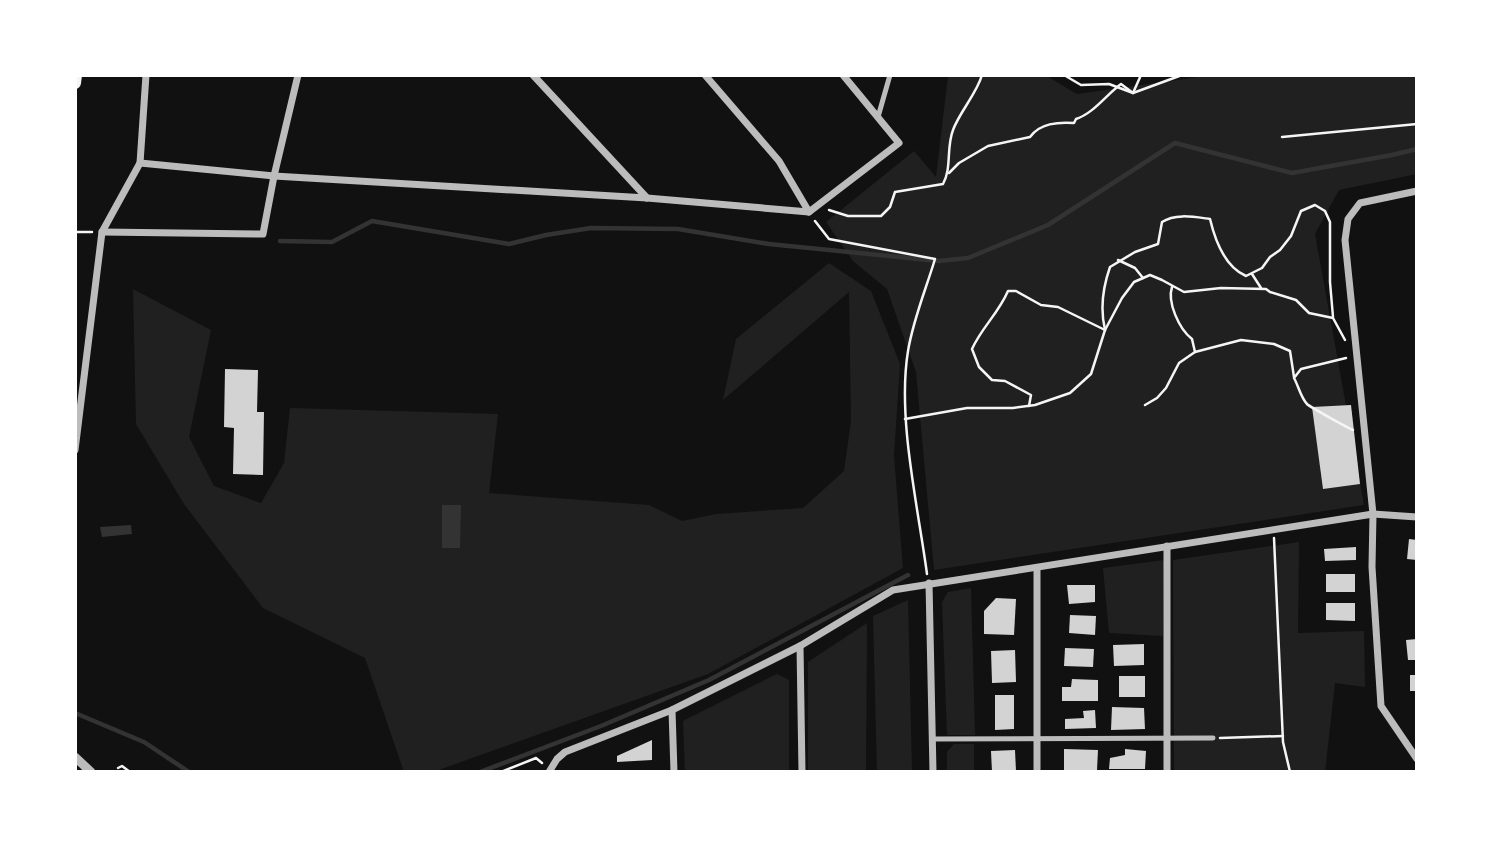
<svg xmlns="http://www.w3.org/2000/svg" width="1492" height="847" font-family="'Titillium Web',sans-serif">
<style>
.green{fill:#202020}
.water{fill:#333}
.lines{fill:none;stroke-linecap:round;stroke-linejoin:round}
.stream{stroke:#333;stroke-width:4.5}
.building{fill:#d3d3d3}
.path{stroke:#f5f5f5;stroke-width:2.5}
.pedestrian{stroke:#bcbcbc;stroke-width:5}
.minor{stroke:#bcbcbc;stroke-width:7}
.tertiary{stroke:#bcbcbc;stroke-width:9}
.motorway{stroke:#f5f5f5;stroke-width:12}
</style>
<rect width="100%" height="100%" fill="#111"/>
<g class="green">
<polygon points="951,75 1045,75 1077,94 1213,75 1417,75 1417,174 1339,190 1315,234 1364,505 934,570 916,372 887,289 853,261 826,222 914,151 936,177 948,76"/>
<polygon points="829,263 871,291 900,364 894,456 903,568 708,674 433,772 404,772 365,658 263,608 184,504 136,424 133,289 211,330 189,437 214,486 261,503 284,463 290,408 498,414 489,493 649,505 682,521 716,514 803,508 844,471 851,421 849,292 723,400 736,339"/>
<polygon points="1299,542 1298,633 1364,631 1365,687 1335,683 1325,772 1174,772 1173,560"/>
<polygon points="1164,560 1163,636 1109,633 1103,568"/>
<polygon points="971,588 975,735 947,735 942,602 948,592"/>
<polygon points="908,600 912,772 877,772 873,616"/>
<polygon points="867,623 866,772 808,772 808,662"/>
<polygon points="777,674 789,680 789,772 685,772 683,721"/>
<polygon points="954,744 974,744 974,772 947,772 947,752"/>
</g>
<g class="water">
<polygon points="442,505 461,505 460,548 442,548"/>
<polygon points="131,525 132,534 102,537 100,527"/>
</g>
<g class="lines">
<g class="stream">
<polyline points="280,241 332,242 372,221 509,244 546,235 591,228 678,229 769,244 939,261 968,258 1048,225 1175,143 1292,173 1392,155 1417,149"/>
<polyline points="75,713 144,742 189,772"/>
<polyline points="480,772 601,726 709,680 908,575"/>
</g>
</g>
<g class="building">
<polygon points="225,369 258,370 257,412 264,412 263,475 233,474 234,428 224,427"/>
<polygon points="1351,405 1360,484 1323,489 1312,407"/>
<polygon points="1409,539 1417,540 1417,560 1407,559"/>
<polygon points="1356,547 1356,560 1325,561 1324,549"/>
<rect x="1326" y="574" width="29" height="18"/>
<polygon points="1067,585 1095,585 1095,602 1069,604"/>
<polygon points="996,598 1016,599 1014,635 984,634 984,611"/>
<polygon points="1326,603 1355,603 1355,621 1326,620"/>
<polygon points="1070,615 1096,616 1095,635 1069,633"/>
<polygon points="1417,639 1417,660 1408,660 1406,640"/>
<polygon points="1144,644 1144,665 1114,666 1113,645"/>
<polygon points="1065,648 1094,649 1093,667 1064,666"/>
<polygon points="1015,650 1016,682 992,683 991,651"/>
<rect x="1410" y="675" width="7" height="16"/>
<rect x="1119" y="676" width="26" height="21"/>
<polygon points="1072,679 1098,680 1098,701 1062,701 1062,687 1071,687"/>
<polygon points="995,695 1014,695 1014,729 995,730"/>
<polygon points="1112,707 1144,708 1145,729 1111,730"/>
<polygon points="1095,710 1096,728 1065,729 1065,719 1084,718 1083,711"/>
<polygon points="652,740 652,760 617,762 617,756"/>
<polygon points="1064,749 1098,750 1097,770 1064,770"/>
<polygon points="1125,749 1146,751 1145,769 1109,769 1110,758 1125,755"/>
<polygon points="1015,750 1016,771 992,772 991,751"/>
</g>
<g class="lines">
<g class="path">
<polyline points="1064,75 1081,85 1109,84 1133,93 1182,75"/>
<polyline points="1282,137 1417,124"/>
<path d="M949 173 959 163 988 146 1030 137C1040 123 1058 122 1074 123L1076 119C1094 113 1106 95 1121 84L1133 93 1141 75"/>
<path d="M829 210 848 216H881L890 207 895 192 943 184C952 168 946 148 953 130 959 113 977 93 982 75"/>
<path d="M815 221 829 239 935 259C926 289 913 320 908 351 897 418 918 506 927 574"/>
<polyline points="77,232 92,232"/>
<polyline points="1118,260 1135,268 1143,278"/>
<polyline points="1252,274 1261,288"/>
<path d="M1172 287C1167 302 1179 329 1192 339L1195 352"/>
<path d="M1105 330C1100 309 1103 287 1110 267L1135 252 1158 244 1162 222C1175 213 1195 217 1210 219 1215 240 1225 267 1246 276L1262 268 1270 257 1280 250 1291 236 1301 211 1315 205 1325 211 1330 222V282L1333 317"/>
<path d="M1346 358 1301 369 1294 378C1298 385 1301 398 1307 404 1310 407 1348 428 1353 430"/>
<polyline points="1145,405 1157,398 1166,388 1179,363 1195,352 1241,340 1274,344 1290,351 1294,377"/>
<path d="M1029 406 1031 395 1005 381 992 380 979 367 972 349C982 327 998 314 1008 291H1016L1041 305 1058 307 1105 330"/>
<polyline points="905,419 967,408 1013,408 1035,405 1070,393 1091,374 1105,330 1122,298 1134,282 1150,275 1162,280 1184,292 1221,288 1266,289 1270,292 1296,300 1309,313 1333,318 1345,340"/>
<polyline points="1274,538 1283,742 1290,772"/>
<polyline points="1220,738 1283,736"/>
<polyline points="118,768 122,766 130,772"/>
<polyline points="501,772 536,758 542,763"/>
</g>
<g class="pedestrian">
<polyline points="878,117 890,75"/>
<polyline points="932,739 1213,738"/>
</g>
<g class="minor">
<polyline points="533,75 647,198"/>
<polyline points="705,75 779,161 809,212"/>
<polyline points="140,163 274,176 647,198 809,212 899,143 843,75"/>
<polyline points="1417,191 1360,203 1348,219 1345,240 1373,514 1372,567 1381,706 1417,759"/>
<polyline points="102,232 263,234 274,176 298,75"/>
<polyline points="75,450 102,232 140,163 146,75"/>
<polyline points="1167,546 1167,772"/>
<polyline points="1037,568 1037,772"/>
<polyline points="929,583 933,772"/>
<polyline points="800,646 802,772"/>
<polyline points="672,710 674,772"/>
<polyline points="549,772 557,759 565,752 672,710 800,646 893,590 1373,514 1417,517"/>
</g>
<polyline class="tertiary" points="75,757 91,772"/>
<polyline class="motorway" points="75,83 76,75"/>
</g>
<rect width="1492" height="847" fill="none" stroke="#ffffff" stroke-width="154"/>
</svg>
